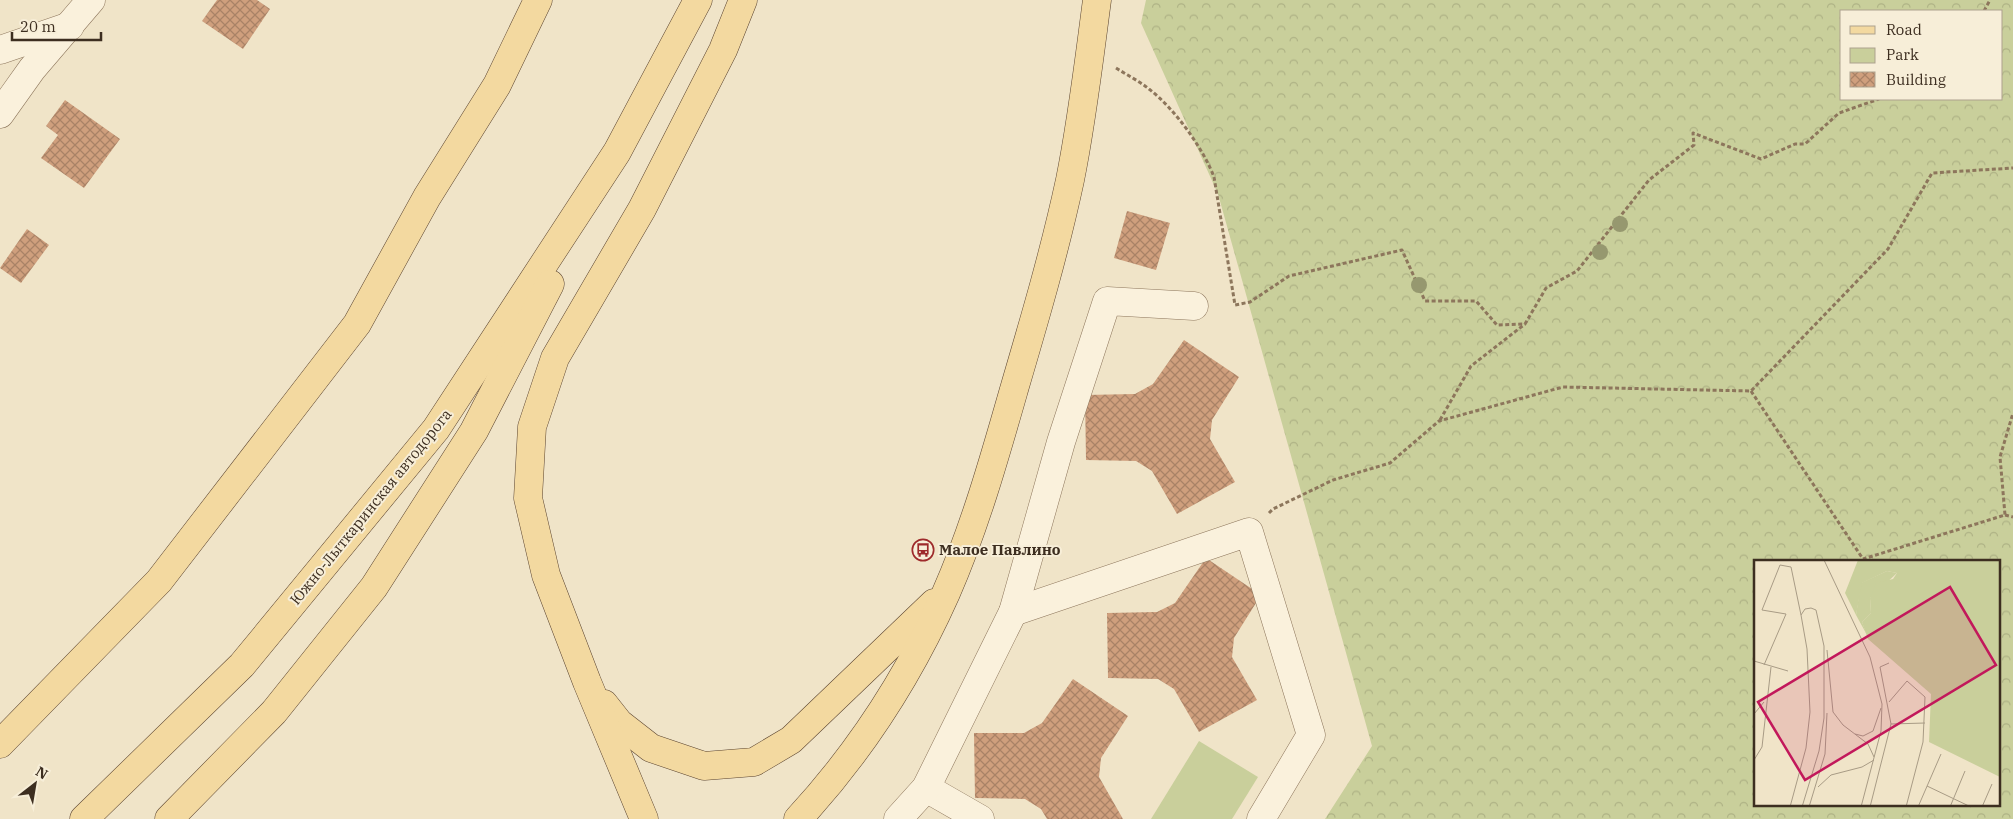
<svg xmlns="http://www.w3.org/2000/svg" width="2013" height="819" font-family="'IBM Plex Serif',serif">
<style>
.forest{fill:url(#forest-crowns);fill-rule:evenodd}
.park{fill:#c9cf9b}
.building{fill:url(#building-cross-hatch)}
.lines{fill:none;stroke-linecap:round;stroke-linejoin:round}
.minor-casing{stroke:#8d765c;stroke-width:29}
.major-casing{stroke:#5b4430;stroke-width:29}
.path{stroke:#8d765c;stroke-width:3;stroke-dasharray:4 2.5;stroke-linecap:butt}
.minor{stroke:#faf1dc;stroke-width:28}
.major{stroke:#f3d9a0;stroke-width:28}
.tree{fill:#96986f}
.labels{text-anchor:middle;stroke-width:4;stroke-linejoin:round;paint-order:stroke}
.street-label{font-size:15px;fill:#3d2e20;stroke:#f7eed8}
.poi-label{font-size:15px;font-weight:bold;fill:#3d2e20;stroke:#f7eed8;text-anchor:start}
.inset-road{fill:none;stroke:#a89b85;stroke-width:1}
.view{fill:#c2185b;fill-opacity:0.15;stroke:#c2185b;stroke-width:2.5}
.inset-edge{fill:none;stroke:#3d2e20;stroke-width:2.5}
</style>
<defs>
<pattern id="forest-crowns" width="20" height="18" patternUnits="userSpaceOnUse" patternTransform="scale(1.25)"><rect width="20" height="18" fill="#c9cf9b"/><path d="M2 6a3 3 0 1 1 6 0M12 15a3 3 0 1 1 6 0" fill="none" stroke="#aeb285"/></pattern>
<pattern id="building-cross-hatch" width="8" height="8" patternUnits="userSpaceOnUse" patternTransform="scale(1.25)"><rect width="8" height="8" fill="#cf9f7d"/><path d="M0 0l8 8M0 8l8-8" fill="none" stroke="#a98266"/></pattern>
</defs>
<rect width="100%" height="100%" fill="#f0e4c8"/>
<path class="forest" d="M1146 0H2013V819H1325L1372 746 1218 194 1141 23ZM1842 11H2002V99H1842ZM1756 562H1999V805H1756Z"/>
<polygon class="park" points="1199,741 1258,777 1232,819 1151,819"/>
<g class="building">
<polygon points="217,0 257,0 270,9 243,49 202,21"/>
<polygon points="65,100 120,139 84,188 41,158 58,135 46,126"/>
<polygon points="1127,211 1170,223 1156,270 1114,258"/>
<polygon points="27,229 49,245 21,283 0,268"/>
<polygon points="1184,340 1239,377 1212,420 1210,439 1235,482 1177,514 1152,471 1136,461 1086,460 1085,395 1135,394 1153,384"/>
<polygon points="1206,558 1261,595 1234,638 1232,657 1257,700 1199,732 1174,689 1158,679 1108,678 1107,613 1157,612 1175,603"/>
<polygon points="1073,679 1128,716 1101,758 1099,777 1123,819 1047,819 1041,809 1025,799 975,798 974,733 1024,733 1042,723"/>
</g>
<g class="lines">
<g class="minor-casing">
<g id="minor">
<polyline points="0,50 70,26"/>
<polyline points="0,114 32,69 91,0"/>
<polyline points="1013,612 1249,532 1311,735 1261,819"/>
<polyline points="926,788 980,819"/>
<polyline points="898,819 926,788 1013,612 1061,442 1107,301 1194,306"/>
</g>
</g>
<g class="major-casing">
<g id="major">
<polyline points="604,704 619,723 651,748 704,766 754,762 791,740 934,603"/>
<polyline points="0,744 159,581 357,324 427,197 497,85 538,0"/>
<polyline points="84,819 242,665 436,429 617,152 698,0"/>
<polyline points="169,819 274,712 374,587 474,431 550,284"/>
<polyline points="644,819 587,682 546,575 528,498 532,427 555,358 642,209 723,50 743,0"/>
<path d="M798 819C860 752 909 676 946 593 975 527 995 456 1015 386 1035 318 1055 250 1070 180 1082 121 1089 60 1097 0"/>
</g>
</g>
<g class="path">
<polyline points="1984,11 1990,0"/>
<path d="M1116 68C1127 75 1139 81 1149 89 1174 108 1203 148 1214 177L1235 305 1250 302 1289 276 1402 250 1425 301H1476L1497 325 1525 324 1546 288 1577 271 1649 180 1694 145 1693 133 1761 159 1795 144H1805L1839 113 1879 99"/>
<polyline points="1751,391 1863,559 2005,515 2000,457 2013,413"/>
<polyline points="1440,420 1471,366 1525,324"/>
<polyline points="1269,513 1273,509 1333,480 1390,463 1439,421 1563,387 1751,391 1888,249 1932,173 2013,168"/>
<polyline points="2005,515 2013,517"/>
</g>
<use href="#minor" class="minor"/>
<use href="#major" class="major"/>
</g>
<g class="tree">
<circle cx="1620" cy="224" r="8"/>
<circle cx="1600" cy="252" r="8"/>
<circle cx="1419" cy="285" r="8"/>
</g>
<defs>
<g id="bus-ring" transform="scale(1.125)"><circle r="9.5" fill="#f7eed8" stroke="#9e2a2b" stroke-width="1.5"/><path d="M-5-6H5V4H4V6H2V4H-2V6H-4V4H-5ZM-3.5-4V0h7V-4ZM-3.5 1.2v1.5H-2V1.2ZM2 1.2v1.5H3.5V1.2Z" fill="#9e2a2b"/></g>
</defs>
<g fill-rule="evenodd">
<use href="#bus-ring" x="923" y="550"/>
</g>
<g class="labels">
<g class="street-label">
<text transform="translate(371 507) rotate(-51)" y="5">Южно-Лыткаринская автодорога</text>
</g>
<g class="poi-label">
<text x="939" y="555">Малое Павлино</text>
</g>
</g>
<g transform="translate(1754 560)">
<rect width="246" height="246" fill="#f0e4c8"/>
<path d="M133 11 143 13 116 38 117 53 108 62 113 75 102 55 107 23Z" fill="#c9cf9b"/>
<path d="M104 0H246V217L175 182 177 134 114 79 108 62 117 53 116 38 122 23 139 19 143 13 133 11 108 23 102 55 91 33Z" fill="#c9cf9b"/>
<path class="inset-road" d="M70 0 116 97 128 144 127 171 107 247M73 90 79 152 89 165 114 184 120 197M0 101 34 111M10 105 32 54 8 50 26 5 37 7 47 55M135 142 153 121 171 137 169 182 152 247M0 154 10 142M137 164 171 163M101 174 109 176 119 171 127 148M0 200 8 187 17 107M173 226 217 247M64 227 77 215 108 207 120 200M36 247 52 188 56 152 53 89 47 55 51 49 57 48 62 50 70 86V158L65 191 48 247M55 247 71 194 73 153M116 247 137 164 126 107 135 103M164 247 187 194M196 247 211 211M228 247 238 224"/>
<path class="view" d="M196 27 242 105 51 220 4 142Z"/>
<rect width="246" height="246" class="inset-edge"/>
</g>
<rect x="1840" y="10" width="162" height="90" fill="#f7eed8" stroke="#ada18e"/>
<rect x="1850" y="26" width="25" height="8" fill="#f3d9a0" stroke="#ada18e"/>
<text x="1886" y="35" font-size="15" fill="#3d2e20">Road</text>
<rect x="1850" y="48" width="25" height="15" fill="#c9cf9b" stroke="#ada18e"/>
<text x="1886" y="60" font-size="15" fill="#3d2e20">Park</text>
<rect x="1850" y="72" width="25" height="15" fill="url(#building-cross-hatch)" stroke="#ada18e"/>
<text x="1886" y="85" font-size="15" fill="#3d2e20">Building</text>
<g transform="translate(35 784) rotate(31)" stroke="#f7eed8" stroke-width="4" paint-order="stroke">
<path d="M0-4L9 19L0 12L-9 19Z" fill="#3d2e20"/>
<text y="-8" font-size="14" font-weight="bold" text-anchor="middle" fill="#3d2e20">N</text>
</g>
<path d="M12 32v8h89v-8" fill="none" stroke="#3d2e20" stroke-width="2.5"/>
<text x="20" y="32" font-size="15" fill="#3d2e20" stroke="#f7eed8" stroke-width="4" paint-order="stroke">20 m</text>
</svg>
